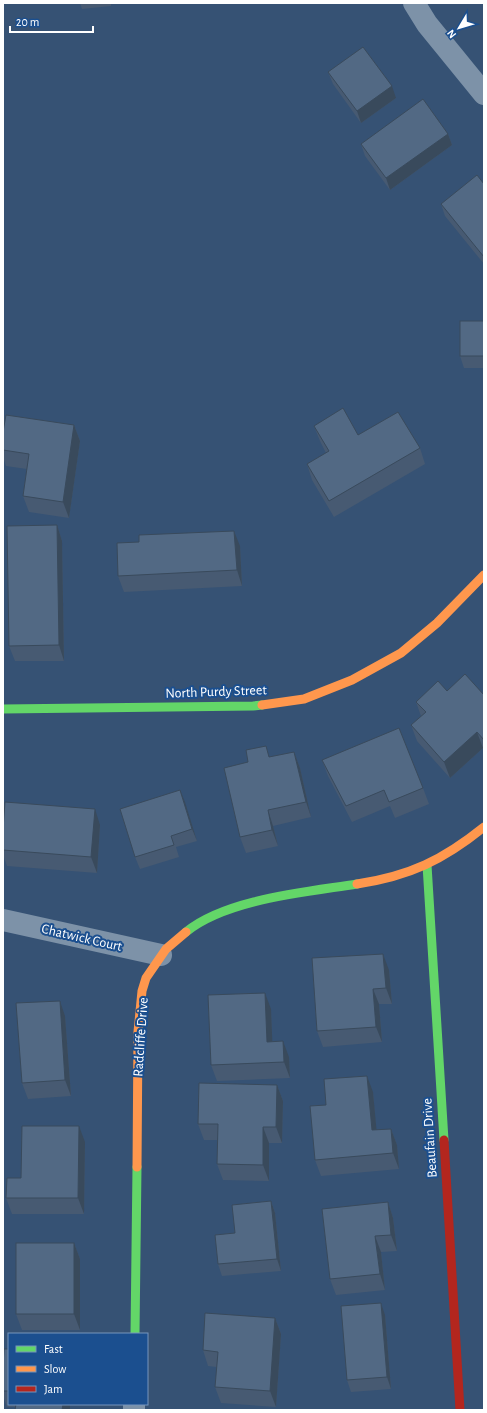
<svg xmlns="http://www.w3.org/2000/svg" width="487" height="1413" font-family="'Alegreya Sans',sans-serif">
<style>
.lines{fill:none;stroke-linecap:round;stroke-linejoin:round}
.street{stroke:#7d92a8;stroke-width:22}
.fast{stroke:#63d668;stroke-width:9}
.slow{stroke:#ff974d;stroke-width:9}
.jam{stroke:#b3261e;stroke-width:9}
.wall{fill:#475a72}
.shaded-wall{fill:#394a5c}
.building{fill:#526984;stroke:#394a5c}
.labels{text-anchor:middle;stroke-width:4;stroke-linejoin:round;paint-order:stroke}
.street-label{font-size:14px;fill:#fff;stroke:#1b4f8f}
</style>
<rect width="100%" height="100%" fill="#365274"/>
<g class="lines">
<g class="street">
<polyline points="414,3 427,24 484,94"/>
<polyline points="3,920 161,955"/>
<polyline points="134,1410 134,1404"/>
</g>
<g class="fast">
<polyline points="3,709 253,706 262,705"/>
<polyline points="427,865 444,1140"/>
<path d="M186 932C226 899 307 892 357 884"/>
<polyline points="135,1334 137,1167"/>
</g>
<g class="slow">
<polyline points="262,705 304,699 352,680 401,653 437,623 484,575"/>
<path d="M357 884C410 876 443 860 484 827"/>
<polyline points="137,1167 138,1032 142,991 146,978 166,949 186,932"/>
</g>
<polyline class="jam" points="444,1140 460,1410"/>
</g>
<g class="wall">
<polygon points="80,3 111,3 111,6 82,9"/>
<polygon points="328,72 396,98 361,123 333,84"/>
<polygon points="448,134 452,145 390,190 365,156 361,144"/>
<polygon points="484,184 484,264 445,216 441,204"/>
<polygon points="484,321 484,368 464,368 460,356"/>
<polygon points="74,425 80,441 69,518 29,512 23,496 27,469 6,466 3,457 3,432"/>
<polygon points="314,426 420,448 425,464 334,517 312,480 307,464 326,453 320,441"/>
<polygon points="57,525 62,541 64,661 15,661 9,646"/>
<polygon points="139,542 240,546 242,586 124,592 118,576"/>
<polygon points="447,691 484,695 484,750 483,748 450,778 417,741 411,725 421,716 416,702"/>
<polygon points="294,752 300,768 311,817 273,826 278,846 246,853 240,837 271,757"/>
<polygon points="322,760 423,788 429,804 395,818 390,806 352,822 328,776"/>
<polygon points="180,790 197,841 176,847 179,857 140,869 135,857"/>
<polygon points="100,825 97,873 7,866 3,855 3,829"/>
<polygon points="389,970 392,1004 379,1004 382,1042 323,1047 317,1031"/>
<polygon points="271,1009 272,1042 289,1057 290,1078 217,1081 211,1065"/>
<polygon points="65,1016 71,1096 28,1099 22,1083"/>
<polygon points="277,1085 283,1101 282,1143 269,1143 269,1181 223,1180 217,1164 218,1140 204,1140 198,1124"/>
<polygon points="373,1092 376,1130 391,1129 397,1145 399,1169 321,1176 315,1160 326,1105"/>
<polygon points="85,1142 84,1214 12,1214 6,1198"/>
<polygon points="271,1201 275,1213 281,1271 222,1276 218,1264 235,1233"/>
<polygon points="388,1202 393,1218 397,1251 381,1252 385,1290 336,1295 330,1279"/>
<polygon points="74,1243 80,1259 80,1330 22,1330 16,1314"/>
<polygon points="385,1315 391,1389 351,1392 347,1380"/>
<polygon points="275,1318 281,1334 276,1407 221,1403 215,1387 217,1367 208,1366 203,1350"/>
<polygon points="9,1349 9,1404 70,1404 16,1407 7,1407 3,1396 3,1366"/>
</g>
<g class="shaded-wall">
<polygon points="392,86 396,98 361,123 357,111"/>
<polygon points="448,134 452,145 390,190 386,178"/>
<polygon points="74,425 80,441 69,518 63,502"/>
<polygon points="57,525 62,541 64,661 59,645"/>
<polygon points="234,531 240,546 242,586 237,570"/>
<polygon points="477,732 483,748 450,778 444,762"/>
<polygon points="294,752 300,768 311,817 306,802"/>
<polygon points="180,790 185,802 197,841 192,829"/>
<polygon points="95,809 100,825 97,873 91,857"/>
<polygon points="268,810 273,826 278,846 272,830"/>
<polygon points="383,954 389,970 392,1004 386,988"/>
<polygon points="373,989 379,1004 382,1042 376,1027"/>
<polygon points="265,993 271,1009 273,1058 267,1042"/>
<polygon points="60,1001 65,1016 71,1096 65,1080"/>
<polygon points="283,1041 289,1057 290,1078 284,1062"/>
<polygon points="367,1076 373,1092 378,1146 372,1130"/>
<polygon points="277,1085 283,1101 282,1143 276,1127"/>
<polygon points="79,1126 85,1142 84,1214 78,1198"/>
<polygon points="263,1127 269,1143 269,1181 263,1165"/>
<polygon points="391,1129 397,1145 399,1169 393,1153"/>
<polygon points="271,1201 275,1213 281,1271 277,1259"/>
<polygon points="388,1202 393,1218 397,1251 391,1235"/>
<polygon points="375,1236 381,1252 385,1290 380,1274"/>
<polygon points="74,1243 80,1259 80,1330 74,1314"/>
<polygon points="381,1303 385,1315 391,1389 387,1377"/>
<polygon points="275,1318 281,1334 276,1407 270,1391"/>
<polygon points="63,1404 70,1404 70,1410 62,1410"/>
</g>
<g class="building">
<polygon points="363,47 392,86 357,111 328,72"/>
<polygon points="423,99 448,134 386,178 361,144"/>
<polygon points="477,175 484,184 484,257 441,204"/>
<rect x="460" y="321" width="24" height="35"/>
<polygon points="343,408 358,435 398,412 420,448 329,501 307,464 329,451 314,426"/>
<polygon points="6,415 74,425 63,502 23,496 29,454 3,450 3,432"/>
<polygon points="57,525 59,645 9,646 7,526"/>
<polygon points="234,531 237,570 118,576 117,543 139,542 139,535"/>
<polygon points="465,674 484,695 484,740 477,732 444,762 411,725 426,712 416,702 438,681 447,691"/>
<polygon points="399,728 423,788 389,802 384,790 346,806 322,760"/>
<polygon points="266,746 269,757 294,752 306,802 268,810 272,830 240,837 224,768 248,762 246,750"/>
<polygon points="180,790 192,829 171,836 174,845 135,857 120,809"/>
<polygon points="5,802 95,809 91,857 3,850 3,829"/>
<polygon points="383,954 386,988 373,989 376,1027 317,1031 312,958"/>
<polygon points="265,993 267,1042 283,1041 284,1062 211,1065 208,995"/>
<polygon points="60,1001 65,1080 22,1083 16,1003"/>
<polygon points="367,1076 372,1130 391,1129 393,1153 315,1160 310,1106 326,1105 324,1079"/>
<polygon points="199,1083 277,1085 276,1127 263,1127 263,1165 217,1164 218,1124 198,1124"/>
<polygon points="22,1126 79,1126 78,1198 6,1198 7,1178 21,1178"/>
<polygon points="271,1201 277,1259 218,1264 215,1235 235,1233 232,1205"/>
<polygon points="388,1202 391,1235 375,1236 380,1274 330,1279 322,1209"/>
<rect x="16" y="1243" width="58" height="71"/>
<polygon points="381,1303 387,1377 347,1380 341,1306"/>
<polygon points="205,1313 275,1318 270,1391 215,1387 218,1352 203,1350"/>
<polygon points="4,1349 9,1349 9,1391 3,1391 3,1366"/>
<polygon points="16,1404 63,1404 62,1410 15,1410"/>
</g>
<g class="labels">
<g class="street-label">
<text transform="translate(216 691) rotate(-2)" y="5">North Purdy Street</text>
<text transform="translate(82 937) rotate(13)" y="5">Chatwick Court</text>
<text transform="translate(140 1037) rotate(-86)" y="5">Radcliffe Drive</text>
<text transform="translate(429 1138) rotate(-94)" y="5">Beaufain Drive</text>
</g>
</g>
<rect width="487" height="1413" fill="none" stroke="#ffffff" stroke-width="8"/>
<rect x="8" y="1333" width="140" height="72" fill="#1b4f8f" stroke="#7695bc"/>
<rect x="16" y="1346" width="20" height="6" fill="#63d668" stroke="#7695bc"/>
<text x="44" y="1353" font-size="12" fill="#ffffff">Fast</text>
<rect x="16" y="1366" width="20" height="6" fill="#ff974d" stroke="#7695bc"/>
<text x="44" y="1373" font-size="12" fill="#ffffff">Slow</text>
<rect x="16" y="1386" width="20" height="6" fill="#b3261e" stroke="#7695bc"/>
<text x="44" y="1393" font-size="12" fill="#ffffff">Jam</text>
<g transform="translate(459 28) rotate(232)" stroke="#1b4f8f" stroke-width="3" paint-order="stroke">
<path d="M0-3L7 15L0 10L-7 15Z" fill="#ffffff"/>
<text y="-6" font-size="11" font-weight="bold" text-anchor="middle" fill="#ffffff">N</text>
</g>
<path d="M10 26v6h83v-6" fill="none" stroke="#ffffff" stroke-width="2"/>
<text x="16" y="26" font-size="12" fill="#ffffff" stroke="#1b4f8f" stroke-width="3" paint-order="stroke">20 m</text>
</svg>
